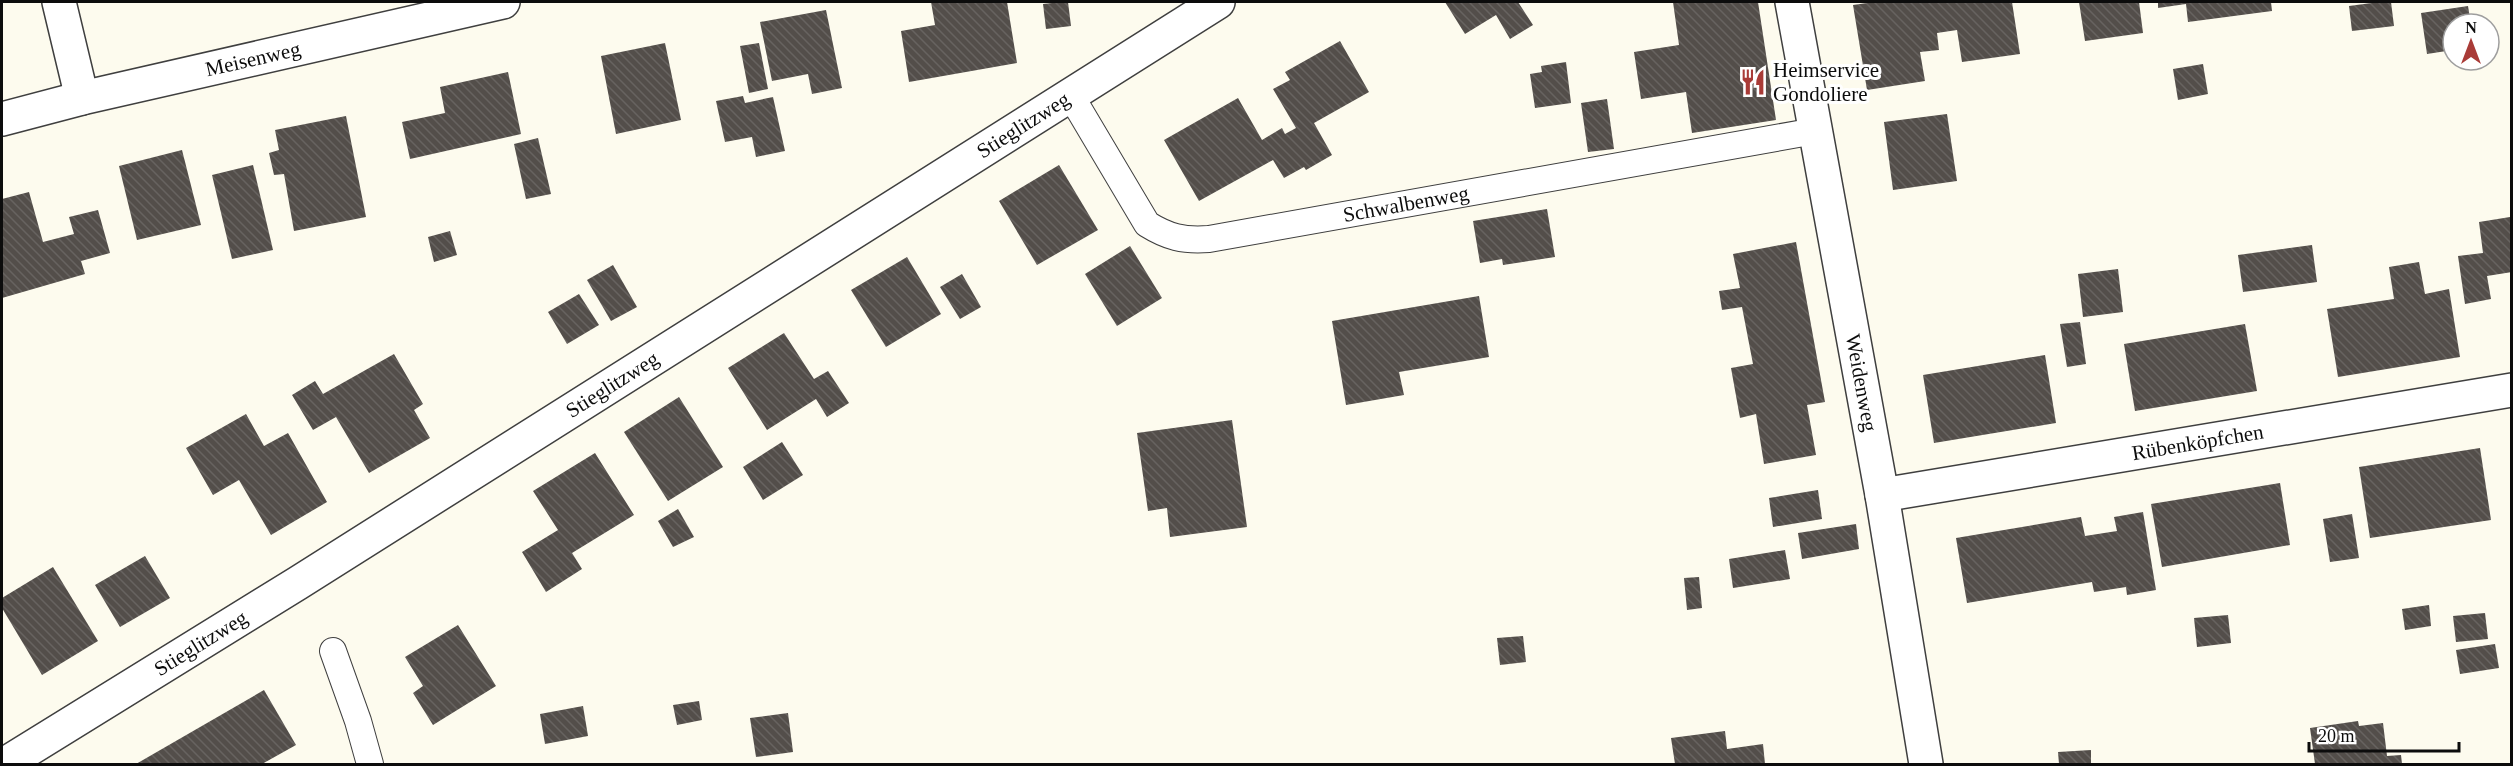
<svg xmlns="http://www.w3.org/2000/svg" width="2513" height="766" font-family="'Times New Roman',serif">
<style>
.building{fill:url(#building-back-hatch)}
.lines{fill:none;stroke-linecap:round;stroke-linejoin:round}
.service-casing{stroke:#3f3f3f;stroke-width:28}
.minor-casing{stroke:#3f3f3f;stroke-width:36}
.service{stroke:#fff;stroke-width:26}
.minor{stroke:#fff;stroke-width:33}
.labels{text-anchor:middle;stroke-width:6;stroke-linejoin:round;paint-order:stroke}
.street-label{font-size:21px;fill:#0c0c0c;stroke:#fff}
.poi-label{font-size:21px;fill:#0c0c0c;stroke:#fff;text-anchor:start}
</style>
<defs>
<pattern id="building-back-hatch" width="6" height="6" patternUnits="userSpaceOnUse" patternTransform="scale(1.5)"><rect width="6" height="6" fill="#534e4a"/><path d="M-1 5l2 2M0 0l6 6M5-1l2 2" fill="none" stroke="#676360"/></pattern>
</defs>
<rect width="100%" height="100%" fill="#fdfbee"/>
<g class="building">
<polygon points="931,2 1007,2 1017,63 909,82 901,31 935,25"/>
<polygon points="1061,2 1068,2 1071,26 1046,29 1043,4"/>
<polygon points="1445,2 1518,2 1533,25 1510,39 1496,15 1465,34"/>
<polygon points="1673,2 1758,2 1776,120 1692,133 1686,92 1641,99 1634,52 1679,45"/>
<polygon points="1874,2 2012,2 2020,54 1962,62 1957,30 1937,33 1939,50 1920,52 1925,81 1867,90 1853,5"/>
<polygon points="2079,2 2139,2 2143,33 2085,41"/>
<polygon points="2158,2 2271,2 2272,11 2188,22 2186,4 2158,8"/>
<polygon points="2379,2 2391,2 2394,26 2352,31 2349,6"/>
<polygon points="2468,6 2471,24 2453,24 2453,50 2427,54 2421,13"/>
<polygon points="826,10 842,88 812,94 808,74 772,81 760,22"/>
<polygon points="1340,41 1369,92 1314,123 1332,155 1306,170 1304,167 1284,178 1273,160 1199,201 1164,140 1238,98 1262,140 1282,128 1285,134 1296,128 1273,89 1290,80 1285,72"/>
<polygon points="665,43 681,120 616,134 601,56"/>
<polygon points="759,43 768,89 749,93 740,46"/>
<polygon points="1566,62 1571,103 1535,108 1530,74 1542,72 1541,66"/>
<polygon points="2203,64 2208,94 2178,100 2173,69"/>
<polygon points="508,72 521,134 410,159 402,122 445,113 440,87"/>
<polygon points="743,96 745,103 773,97 785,151 756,157 752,137 725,142 716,101"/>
<polygon points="1607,99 1614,149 1588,152 1581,103"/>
<polygon points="1947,114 1957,181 1893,190 1884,122"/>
<polygon points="346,116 366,217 294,231 284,174 274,175 269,153 279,150 275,130"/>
<polygon points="538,138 551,194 526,199 514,144"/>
<polygon points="182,150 201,225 137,240 119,166"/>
<polygon points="253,165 273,250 232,259 212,175"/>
<polygon points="1059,165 1098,230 1037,265 999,201"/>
<polygon points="29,192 43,242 74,234 69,217 98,210 110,253 81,261 85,274 2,298 2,199"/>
<polygon points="1547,209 1555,257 1503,265 1502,259 1480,263 1473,221"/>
<polygon points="2510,217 2512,272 2487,276 2491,299 2465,304 2458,256 2483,253 2479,222"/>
<polygon points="450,231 457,255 434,262 428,237"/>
<polygon points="1796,242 1825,402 1807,405 1816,455 1764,464 1756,414 1740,418 1731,368 1753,364 1742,307 1722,310 1719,291 1740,288 1733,254"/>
<polygon points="2312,245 2317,282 2243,292 2238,255"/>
<polygon points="1130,246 1162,298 1117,326 1085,274"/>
<polygon points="907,257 941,314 886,347 851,290"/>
<polygon points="2419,262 2425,294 2449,289 2460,357 2338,377 2327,309 2394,299 2389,267"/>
<polygon points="613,265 637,307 611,321 587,280"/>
<polygon points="2118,269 2123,312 2083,317 2078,274"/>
<polygon points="962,274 981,307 960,319 940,287"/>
<polygon points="579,294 599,325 567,344 548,312"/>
<polygon points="1479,296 1489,357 1399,372 1404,395 1346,405 1332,321"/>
<polygon points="2080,322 2086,364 2067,367 2060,324"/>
<polygon points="2245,324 2257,391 2135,411 2124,344"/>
<polygon points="784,333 814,379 828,371 849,403 827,417 816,399 767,430 728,368"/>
<polygon points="394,354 423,404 414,410 430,438 369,473 336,417 313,430 292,395 315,381 323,394"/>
<polygon points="2045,355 2056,423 1934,443 1923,375"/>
<polygon points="679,397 723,467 668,501 624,432"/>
<polygon points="246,414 264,446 288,433 327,502 271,535 239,480 213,495 186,448"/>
<polygon points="1232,420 1247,527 1170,537 1167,508 1148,511 1137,433"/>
<polygon points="782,442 803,475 763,500 743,467"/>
<polygon points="2480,448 2491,520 2370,538 2359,467"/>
<polygon points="595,453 634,515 572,553 582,569 546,592 522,552 558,530 533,491"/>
<polygon points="2280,483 2290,545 2162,567 2151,504"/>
<polygon points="1818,490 1822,519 1773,527 1769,498"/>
<polygon points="678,509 694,537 673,547 658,521"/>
<polygon points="2143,512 2156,590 2127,595 2126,587 2094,592 2092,582 1967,603 1956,538 2081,517 2085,536 2117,531 2114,517"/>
<polygon points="2352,514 2359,558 2330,562 2323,519"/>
<polygon points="1856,524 1859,549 1802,559 1798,533"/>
<polygon points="1785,550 1790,579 1733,588 1729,559"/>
<polygon points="145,556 170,598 120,627 95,585"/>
<polygon points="53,567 98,641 42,675 2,608 2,598"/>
<polygon points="1699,577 1702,608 1687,610 1684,578"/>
<polygon points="2429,605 2431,626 2405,630 2402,609"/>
<polygon points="2485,613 2488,639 2456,642 2453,616"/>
<polygon points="2228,615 2231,643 2197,647 2194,618"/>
<polygon points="458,625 496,686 433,725 413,693 423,686 405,657"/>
<polygon points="1523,636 1526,662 1500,665 1497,638"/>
<polygon points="2495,644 2499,668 2460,674 2456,650"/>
<polygon points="264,690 296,745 262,764 136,764"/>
<polygon points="699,701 702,720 677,725 673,705"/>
<polygon points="583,706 588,736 545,744 540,714"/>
<polygon points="788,713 793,752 756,757 750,718"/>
<polygon points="2358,721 2359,726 2383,723 2387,756 2401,755 2402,764 2315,764 2310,728"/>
<polygon points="1725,731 1727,749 1763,744 1765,764 1675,764 1671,738"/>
<polygon points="2091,750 2091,764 2059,764 2058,752"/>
</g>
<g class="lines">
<g class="service-casing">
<g id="service">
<path id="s1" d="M1071 96 1147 224C1168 237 1183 241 1209 239L1815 131"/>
<polyline points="333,651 358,721 370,764"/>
</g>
</g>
<g class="minor-casing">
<g id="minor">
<polyline points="59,2 82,98"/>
<path id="s2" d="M1792 2 1882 495 1926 764"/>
<path id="s3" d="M2 119 82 98 503 2"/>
<path id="s4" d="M1882 495 2512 390"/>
<path id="s5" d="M5 764 298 583 1218 2"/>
</g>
</g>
<use href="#service" class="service"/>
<use href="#minor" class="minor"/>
</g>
<defs>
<g id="restaurant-bare" transform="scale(2.07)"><path d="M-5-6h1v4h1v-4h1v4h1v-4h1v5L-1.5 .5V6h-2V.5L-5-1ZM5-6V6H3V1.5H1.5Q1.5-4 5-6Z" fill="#a93b37" stroke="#fff" stroke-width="2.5" paint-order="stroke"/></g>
</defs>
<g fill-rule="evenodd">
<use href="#restaurant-bare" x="1753" y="82"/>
</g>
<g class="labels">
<g class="street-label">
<text dy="7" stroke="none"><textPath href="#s3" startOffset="258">Meisenweg</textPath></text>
<text dy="7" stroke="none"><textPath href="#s5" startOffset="1202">Stieglitzweg</textPath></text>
<text dy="7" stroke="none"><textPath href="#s1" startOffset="414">Schwalbenweg</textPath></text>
<text dy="7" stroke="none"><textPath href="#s2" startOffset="387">Weidenweg</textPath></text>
<text dy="7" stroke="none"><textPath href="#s5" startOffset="716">Stieglitzweg</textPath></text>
<text dy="7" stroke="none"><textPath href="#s4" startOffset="320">Rübenköpfchen</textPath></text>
<text dy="7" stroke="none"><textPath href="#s5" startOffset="230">Stieglitzweg</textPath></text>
</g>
<g class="poi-label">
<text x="1773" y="77">Heimservice<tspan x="1773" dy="24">Gondoliere</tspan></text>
</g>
</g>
<rect width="2513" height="766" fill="none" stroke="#0c0c0c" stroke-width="6"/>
<g transform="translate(2471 42)"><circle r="28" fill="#ffffff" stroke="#9e9e9e" stroke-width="1.5"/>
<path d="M0-4.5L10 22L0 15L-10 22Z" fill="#a93b37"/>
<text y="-9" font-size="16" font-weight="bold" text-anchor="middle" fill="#0c0c0c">N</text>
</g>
<path d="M2309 742v9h150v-9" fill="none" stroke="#0c0c0c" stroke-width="3"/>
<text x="2318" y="742" font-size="18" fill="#0c0c0c" stroke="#ffffff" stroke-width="4.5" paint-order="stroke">20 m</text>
</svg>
